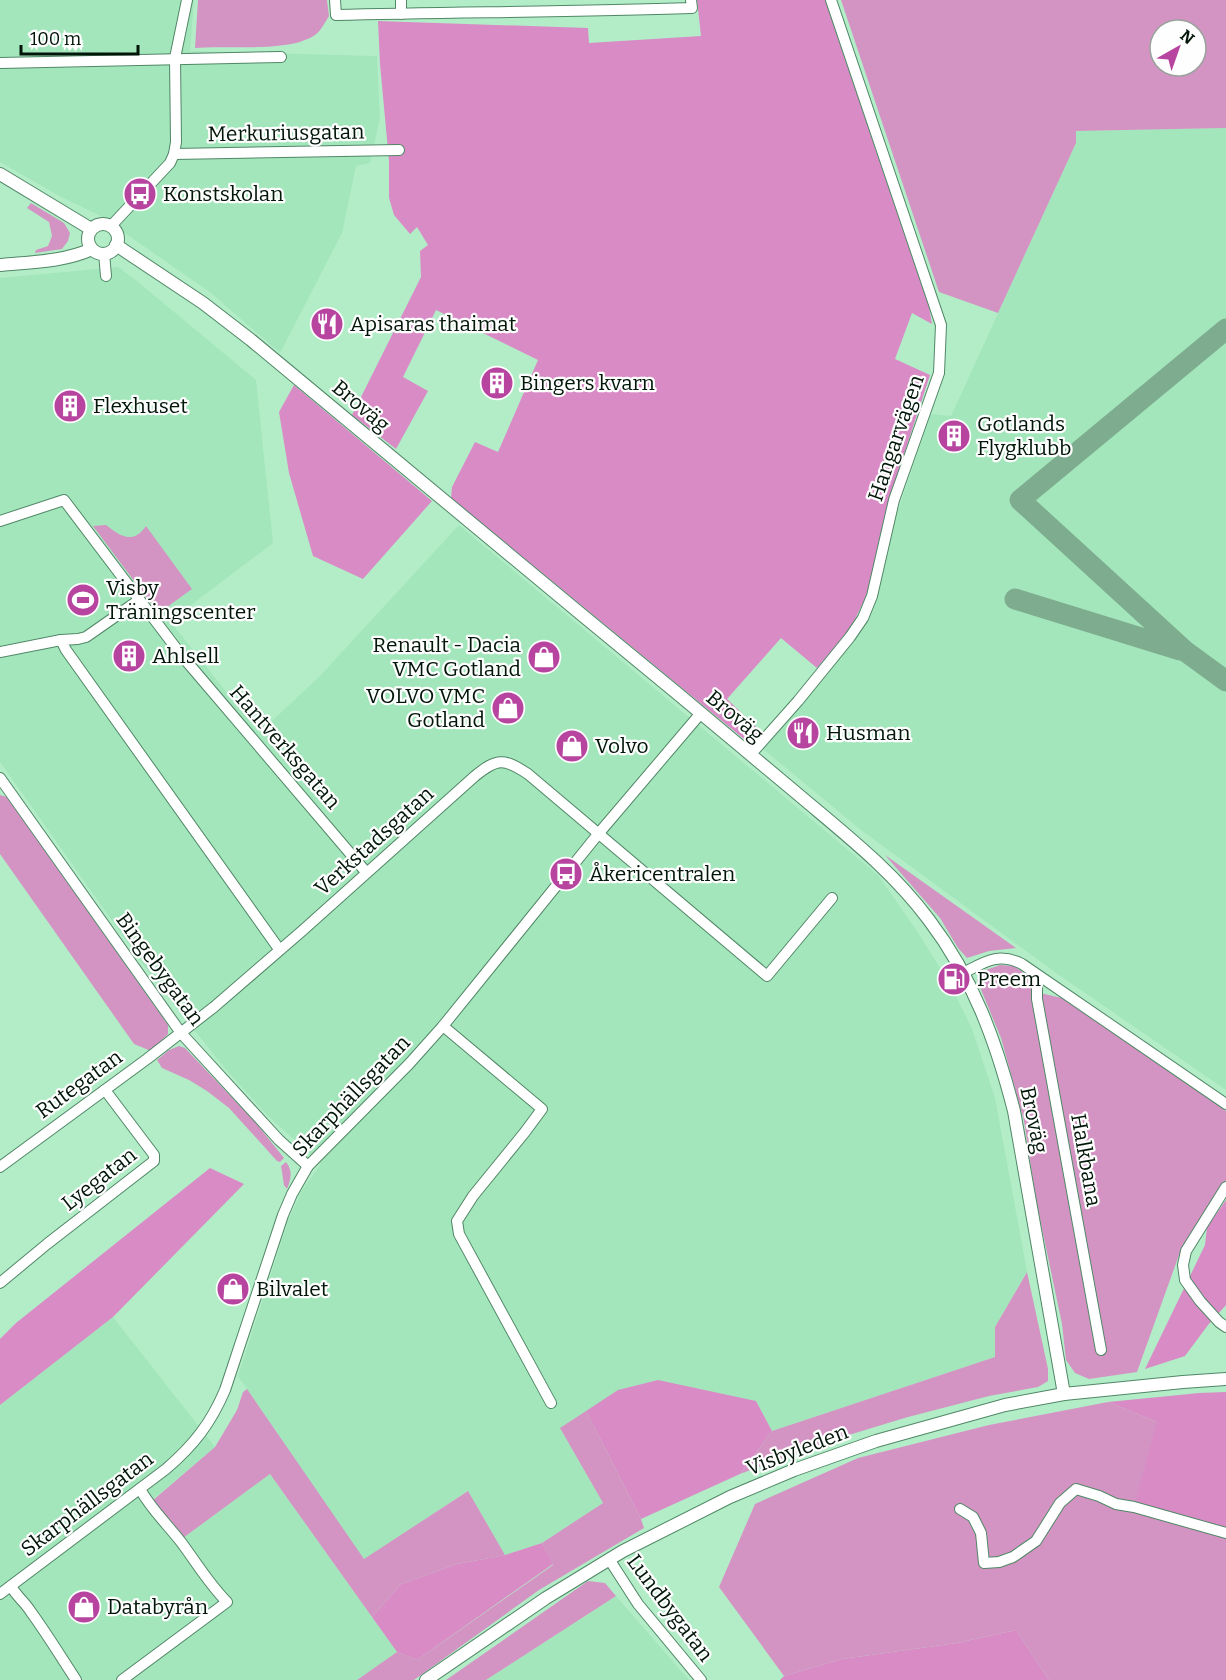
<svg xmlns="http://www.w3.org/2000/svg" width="1226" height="1680" font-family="Bitter,serif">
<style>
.built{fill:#a4e6bc}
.green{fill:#d494c3;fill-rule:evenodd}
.forest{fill:#d98bc6}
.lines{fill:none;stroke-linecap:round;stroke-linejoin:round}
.taxiway{stroke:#7dac8e;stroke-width:21}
.minor-casing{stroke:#508766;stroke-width:12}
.major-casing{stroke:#508766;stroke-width:14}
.minor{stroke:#fff;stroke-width:10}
.major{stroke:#fff;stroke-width:12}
.labels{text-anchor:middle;stroke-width:4.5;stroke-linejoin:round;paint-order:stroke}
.street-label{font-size:21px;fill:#011508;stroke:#fefefe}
.poi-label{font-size:21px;fill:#011508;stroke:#fefefe;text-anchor:start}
</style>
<rect width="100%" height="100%" fill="#b3edc8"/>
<g class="built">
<polygon points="0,0 194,0 190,51 377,56 380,118 370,163 356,166 342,233 280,353 211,293 99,215 61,197 0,162"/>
<polygon points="1226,128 1226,1090 1056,973 861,830 763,749 852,643 869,619 898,510 931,414 951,416 1076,143 1076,131"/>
<polygon points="118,267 137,281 256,380 273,543 170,621 259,733 319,677 459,525 878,875 919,934 951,986 972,1029 995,1098 1027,1271 995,1327 995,1357 772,1431 756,1401 561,1429 603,1503 542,1543 505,1555 467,1491 364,1560 238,1376 289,1218 302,1190 321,1164 267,1115 228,1072 154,980 0,762 0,278"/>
<polygon points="113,1317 215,1447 152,1500 183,1538 270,1474 397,1652 357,1680 0,1680 0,1405"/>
<polygon points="616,1596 689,1680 486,1680"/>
</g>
<g class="green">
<path d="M198 0H327L329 16C325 22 321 31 315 35 289 53 227 45 195 48Z"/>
<path d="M841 0H1226V128L1076 131V143L998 313 939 292ZM1160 30H1196V66H1160Z"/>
<polygon points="31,203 64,223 70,233 68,241 62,249 35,253 36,250 48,246 52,236 49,222 27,208"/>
<path d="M106 525C120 536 133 545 146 526L192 589 163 610 155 609 93 526Z"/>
<polygon points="0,795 7,797 168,1025 168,1034 151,1051 134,1044 0,854"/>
<polygon points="885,855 1016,948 989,951 967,958 958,948 940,918"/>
<polygon points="1000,965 1014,966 1027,975 1031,986 1040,993 1062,998 1226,1111 1226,1180 1179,1255 1137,1372 1089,1379 1075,1373 1066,1360 1062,1324 1036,1200 1024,1121 1001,1038 977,980 986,970"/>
<polygon points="179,1046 185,1048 256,1123 284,1158 280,1162 277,1161 229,1108 207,1091 189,1080 162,1068 157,1060 169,1050"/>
<path d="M286 1162C293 1171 291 1179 287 1189L284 1185 281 1166Z"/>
<polygon points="1027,1272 1048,1369 1048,1381 1038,1387 989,1396 908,1417 829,1441 740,1474 772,1431 995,1357 995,1327"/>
<polygon points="247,1389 364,1559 468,1491 505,1555 457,1564 401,1584 372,1617 270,1474 183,1538 152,1501 215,1447 237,1410 243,1392"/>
<polygon points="1108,1402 1157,1422 1226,1533 1226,1680 1049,1680 1016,1630 957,1643 842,1659 784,1676 719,1587 755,1504 858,1458 989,1425"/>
<polygon points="586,1411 641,1519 644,1528 539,1590 414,1680 357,1680 397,1652 417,1660 553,1565 542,1543 603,1503 560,1428"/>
<polygon points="588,1581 605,1583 616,1596 486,1680 446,1680"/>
</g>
<g class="forest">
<polygon points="697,0 825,0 929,307 932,324 912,313 895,359 930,375 887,506 867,595 850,629 817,668 781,638 727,699 761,732 750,744 451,498 452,487 475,442 498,452 538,360 436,310 403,377 428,391 396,449 352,415 421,277 420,251 428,245 417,227 410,234 394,215 389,198 389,161 380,64 378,21 588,28 589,43 701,36"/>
<polygon points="294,385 432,501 363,579 313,556 289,473 279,412"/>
<polygon points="210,1168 244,1184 113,1317 0,1405 0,1339 16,1323"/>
<polygon points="1226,1200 1226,1305 1208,1325 1185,1356 1145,1369 1205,1245 1207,1227"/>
<polygon points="658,1380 756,1401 772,1431 740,1474 641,1519 586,1411 618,1390"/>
<polygon points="1226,1392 1226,1533 1134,1507 1157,1422 1108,1402 1199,1393"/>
<polygon points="542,1543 553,1564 417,1660 397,1652 372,1617 401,1584 457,1564 505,1555"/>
<polygon points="1016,1630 1049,1680 780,1680 784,1676 842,1659 957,1643"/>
</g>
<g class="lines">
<g class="taxiway">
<polyline points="1226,329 1020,500 1185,651 1226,681"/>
<polyline points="1015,599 1180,650"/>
</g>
<g class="minor-casing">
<g id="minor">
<path d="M335 0 336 15C455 12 573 12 692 8L691 0"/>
<polyline points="401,0 401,14"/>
<polyline points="0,63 281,57"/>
<polyline points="174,154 399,150"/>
<polyline points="111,226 170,163 174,154 176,142 175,58 187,0"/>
<polyline points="104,253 106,276"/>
<polyline points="0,521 64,500 182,656 366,872"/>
<polyline points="139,600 86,637 78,639 61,640 66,650 279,949"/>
<polyline points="0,652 61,640"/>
<polyline points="751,754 798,701 850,637 863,618 872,596 894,500 939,373 941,325 831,0"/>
<polyline points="0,778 181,1033 279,1140 308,1166"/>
<path d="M963 973C985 962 998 952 1022 964L1226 1104"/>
<polyline points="1040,977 1037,986 1037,999 1101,1350"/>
<polyline points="443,1026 542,1109 525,1132 473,1196 457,1221 459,1234 551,1403"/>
<path d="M0 1167 147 1059 214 1007 302 931 475 776C497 758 504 758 528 774L767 976 832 898"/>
<polyline points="1226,1187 1186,1251 1183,1265 1185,1280 1200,1301 1219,1322 1226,1327"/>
<polyline points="0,1283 47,1244 154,1161 154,1155 105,1090"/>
<polyline points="960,1509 973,1517 981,1533 984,1563 999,1562 1013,1557 1036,1541 1060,1503 1076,1489 1099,1496 1116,1504 1134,1507 1226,1533"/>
<polyline points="609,1559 638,1604 701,1680"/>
<path d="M11 1586C16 1596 25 1602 31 1612 47 1634 61 1657 76 1680"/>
<path d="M0 1594 166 1469C194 1445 211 1423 225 1390L283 1215 292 1194 308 1166 409 1064 443 1026 599 833 701 713"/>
<path d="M122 1680 227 1602C209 1584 196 1562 181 1542 167 1524 151 1509 140 1489"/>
</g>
</g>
<g class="major-casing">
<g id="major">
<polyline points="0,174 91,229"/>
<circle cx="103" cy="239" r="15"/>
<path d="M116 245 203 303 251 340C394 458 535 577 678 694 721 730 763 765 806 801 850 838 894 873 929 920 973 978 996 1041 1014 1111L1064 1394"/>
<path d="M0 265C31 262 63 262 92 249"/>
<polyline points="426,1680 546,1598 623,1551 730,1497 794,1470 876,1441 1005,1405 1064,1394 1183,1382 1226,1379"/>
</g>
</g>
<use href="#minor" class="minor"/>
<use href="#major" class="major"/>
</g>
<defs>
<g id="bus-disc" transform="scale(1.725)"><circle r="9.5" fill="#b745a0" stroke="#fefefe"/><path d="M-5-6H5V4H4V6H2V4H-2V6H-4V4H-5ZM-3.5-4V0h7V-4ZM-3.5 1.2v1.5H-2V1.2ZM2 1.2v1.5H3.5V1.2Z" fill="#fff"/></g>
<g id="restaurant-disc" transform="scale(1.725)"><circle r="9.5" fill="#b745a0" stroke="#fefefe"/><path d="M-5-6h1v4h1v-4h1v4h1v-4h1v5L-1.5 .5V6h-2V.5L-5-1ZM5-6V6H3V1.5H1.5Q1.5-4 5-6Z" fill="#fff"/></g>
<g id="building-disc" transform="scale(1.725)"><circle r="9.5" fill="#b745a0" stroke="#fefefe"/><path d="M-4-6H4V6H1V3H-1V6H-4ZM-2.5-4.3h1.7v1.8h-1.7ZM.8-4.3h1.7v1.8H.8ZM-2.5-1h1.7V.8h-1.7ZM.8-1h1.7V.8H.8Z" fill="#fff"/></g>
<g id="stadium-disc" transform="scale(1.725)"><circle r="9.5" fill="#b745a0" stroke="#fefefe"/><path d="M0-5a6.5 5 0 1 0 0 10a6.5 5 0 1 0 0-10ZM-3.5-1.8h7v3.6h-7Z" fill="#fff"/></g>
<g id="shop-disc" transform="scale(1.725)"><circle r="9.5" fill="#b745a0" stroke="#fefefe"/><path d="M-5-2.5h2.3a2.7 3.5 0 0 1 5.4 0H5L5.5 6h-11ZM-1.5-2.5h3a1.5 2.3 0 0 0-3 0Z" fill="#fff"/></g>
<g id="fuel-disc" transform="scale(1.725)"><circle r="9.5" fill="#b745a0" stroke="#fefefe"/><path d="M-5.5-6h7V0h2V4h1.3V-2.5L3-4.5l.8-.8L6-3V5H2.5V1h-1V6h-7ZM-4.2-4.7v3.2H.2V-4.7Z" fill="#fff"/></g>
</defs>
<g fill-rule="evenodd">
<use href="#bus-disc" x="140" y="194"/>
<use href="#restaurant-disc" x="327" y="324"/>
<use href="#building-disc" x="497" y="383"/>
<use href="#building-disc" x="70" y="406"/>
<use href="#building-disc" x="954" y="436"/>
<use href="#stadium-disc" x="83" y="600"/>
<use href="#building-disc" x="129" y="656"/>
<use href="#shop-disc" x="544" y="657"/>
<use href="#shop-disc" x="508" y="708"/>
<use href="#restaurant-disc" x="803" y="733"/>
<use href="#shop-disc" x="572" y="746"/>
<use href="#bus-disc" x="566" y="874"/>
<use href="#fuel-disc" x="954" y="979"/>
<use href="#shop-disc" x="233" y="1289"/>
<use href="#shop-disc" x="84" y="1607"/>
</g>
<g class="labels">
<g class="street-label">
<text transform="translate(286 133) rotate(-1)" y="7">Merkuriusgatan</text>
<text transform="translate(361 406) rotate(40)" y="7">Broväg</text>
<text transform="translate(896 438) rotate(-71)" y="7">Hangarvägen</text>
<text transform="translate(735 716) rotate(40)" y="7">Broväg</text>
<text transform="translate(285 747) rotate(49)" y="7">Hantverksgatan</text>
<text transform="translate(374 841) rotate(-42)" y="7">Verkstadsgatan</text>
<text transform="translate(160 969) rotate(54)" y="7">Bingebygatan</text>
<text transform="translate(79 1084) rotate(-36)" y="7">Rutegatan</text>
<text transform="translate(351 1096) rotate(-46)" y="7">Skarphällsgatan</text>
<text transform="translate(1034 1120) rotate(78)" y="7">Broväg</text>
<text transform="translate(1086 1160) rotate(80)" y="7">Halkbana</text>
<text transform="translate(99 1179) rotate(-38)" y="7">Lyegatan</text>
<text transform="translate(797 1450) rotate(-21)" y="7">Visbyleden</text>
<text transform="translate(87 1504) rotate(-37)" y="7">Skarphällsgatan</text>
<text transform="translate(670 1608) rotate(53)" y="7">Lundbygatan</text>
</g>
<g class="poi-label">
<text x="163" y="201">Konstskolan</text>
<text x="350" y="331">Apisaras thaimat</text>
<text x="520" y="390">Bingers kvarn</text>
<text x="93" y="413">Flexhuset</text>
<text x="977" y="431">Gotlands<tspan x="977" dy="24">Flygklubb</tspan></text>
<text x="106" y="595">Visby<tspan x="106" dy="24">Träningscenter</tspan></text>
<text x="521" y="652" text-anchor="end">Renault - Dacia<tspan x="521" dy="24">VMC Gotland</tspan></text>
<text x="152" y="663">Ahlsell</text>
<text x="485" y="703" text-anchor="end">VOLVO VMC<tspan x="485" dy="24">Gotland</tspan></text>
<text x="826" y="740">Husman</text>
<text x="595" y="753">Volvo</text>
<text x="589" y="881">Åkericentralen</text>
<text x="977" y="986">Preem</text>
<text x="256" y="1296">Bilvalet</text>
<text x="107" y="1614">Databyrån</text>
</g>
</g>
<g transform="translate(1178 48) rotate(40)"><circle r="28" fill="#fefefe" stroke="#99a19c" stroke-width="1.5"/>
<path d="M0-4.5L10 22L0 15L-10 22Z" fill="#b745a0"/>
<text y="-9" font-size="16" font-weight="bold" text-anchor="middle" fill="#011508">N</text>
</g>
<path d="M21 45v9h117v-9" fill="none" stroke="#011508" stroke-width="3"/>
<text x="30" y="45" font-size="18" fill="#011508" stroke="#fefefe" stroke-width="4.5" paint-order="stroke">100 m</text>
</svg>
